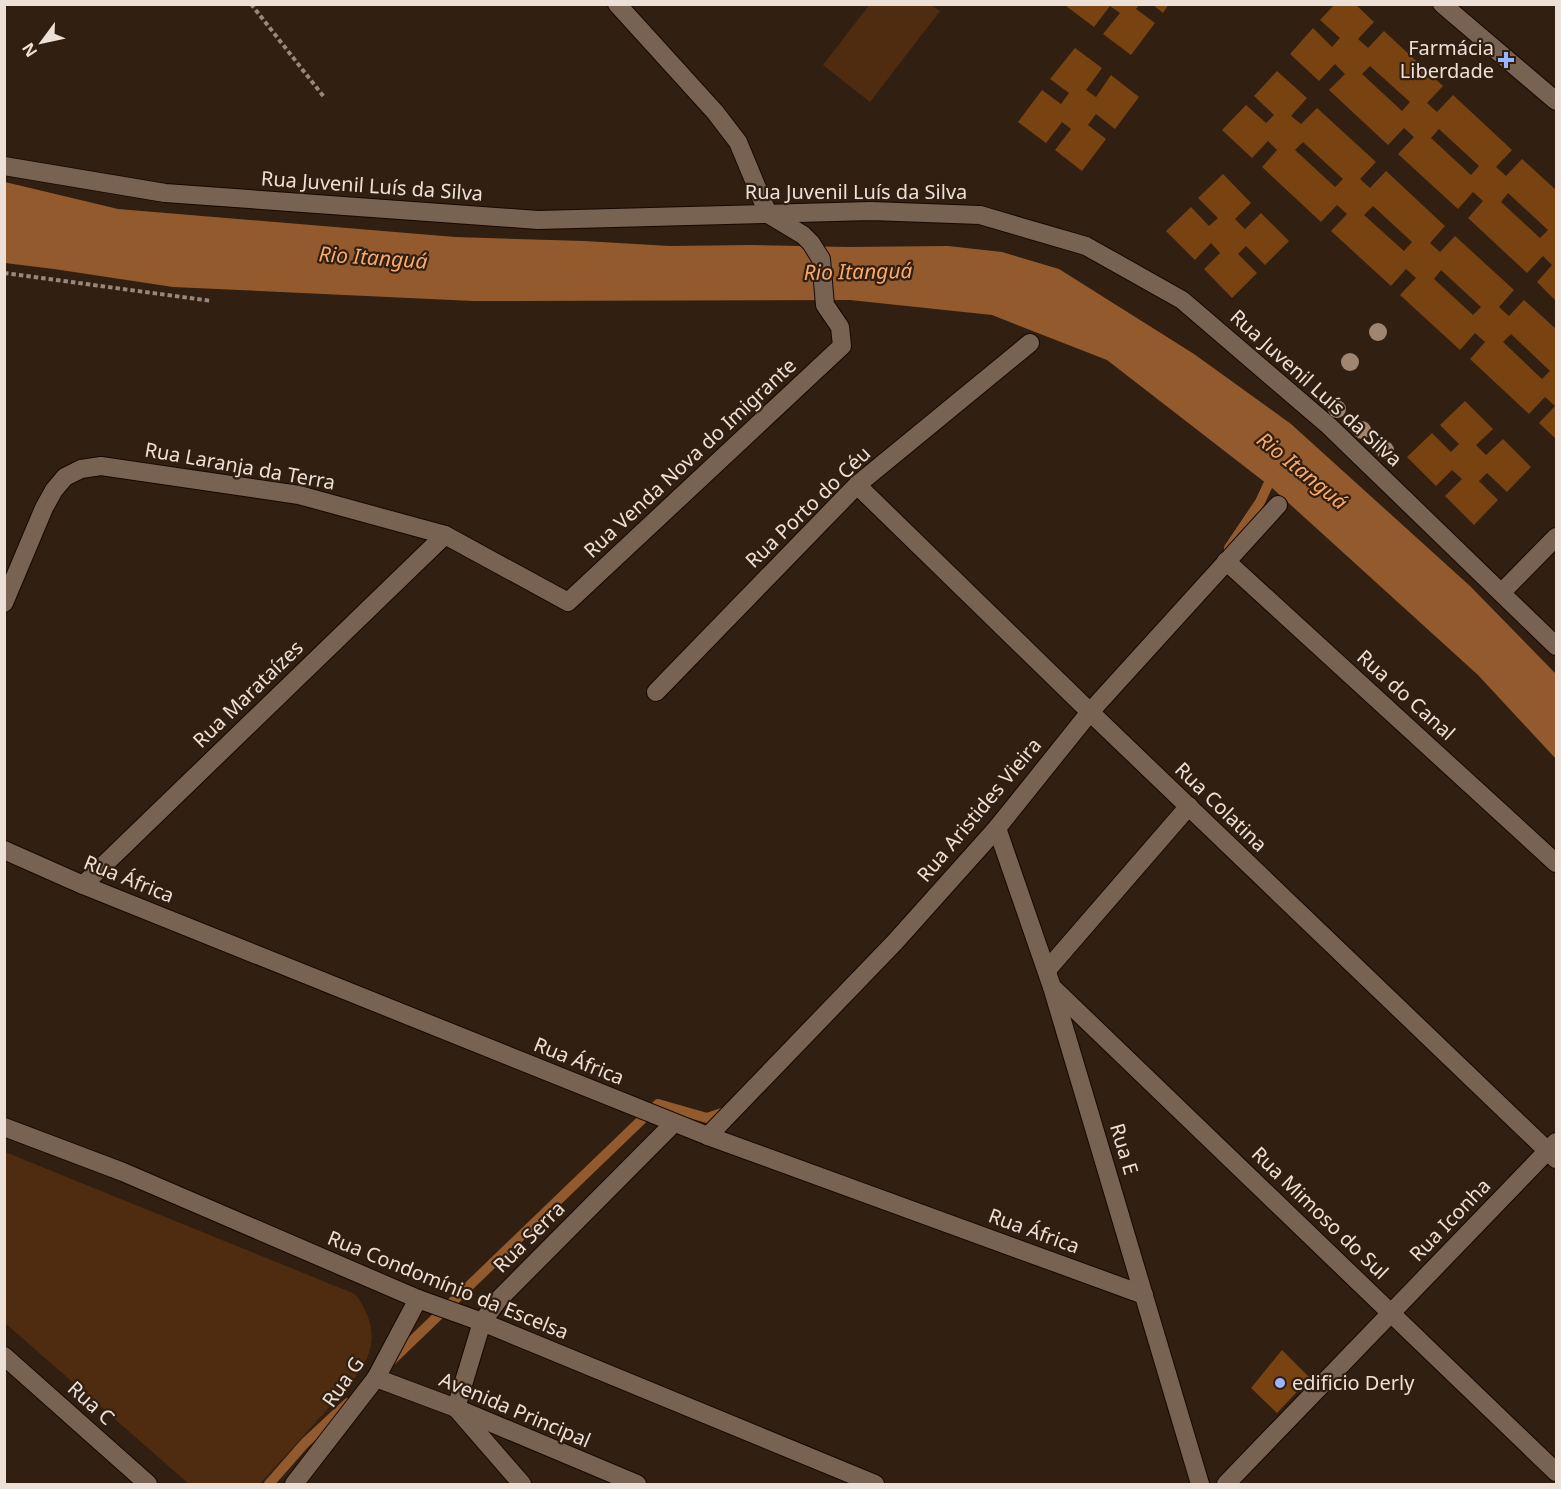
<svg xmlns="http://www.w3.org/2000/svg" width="1561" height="1489" font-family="'Noto Sans',sans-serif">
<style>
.green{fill:#4f2c0f}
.water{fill:#935b2d}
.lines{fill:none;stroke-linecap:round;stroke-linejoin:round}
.stream{stroke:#935b2d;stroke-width:10}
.building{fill:#794311;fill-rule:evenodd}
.minor-casing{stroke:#180800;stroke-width:20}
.path{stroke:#97887d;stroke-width:4;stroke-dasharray:4.5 3;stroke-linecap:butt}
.minor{stroke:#786252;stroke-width:18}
.tree{fill:#a08571}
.poi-dot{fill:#99b5fd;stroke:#311f11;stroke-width:2}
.labels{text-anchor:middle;stroke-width:4.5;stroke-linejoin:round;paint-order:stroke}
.poi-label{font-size:20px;fill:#ede0d7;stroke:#311f11;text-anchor:end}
.street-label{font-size:20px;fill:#ede0d7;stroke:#311f11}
.water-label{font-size:21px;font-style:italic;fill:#fbaa69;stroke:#311f11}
</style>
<rect width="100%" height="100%" fill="#311f11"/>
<g class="green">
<polygon points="870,4 931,5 940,11 870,102 823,65"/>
<path d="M5 1152 355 1294C368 1311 376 1331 369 1353 366 1363 358 1373 352 1382L260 1484H189L5 1323Z"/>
</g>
<polygon class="water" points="5,182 118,209 455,237 584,241 670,246 750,245 848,247 948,246 1002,252 1059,269 1194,354 1291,424 1470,586 1556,674 1556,759 1478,675 1271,487 1107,360 992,315 850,300 473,301 173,287 54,269 5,263"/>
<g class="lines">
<g class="stream">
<polyline points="1229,548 1260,502 1273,474"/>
<polyline points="389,1363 658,1104 707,1118 725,1112"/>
<polyline points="269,1484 305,1443 348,1403"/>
</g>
</g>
<g class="building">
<polygon points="1068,4 1140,4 1136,9 1155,23 1131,55 1103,34 1120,13 1110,6 1094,27 1066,6"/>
<polygon points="1152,4 1169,4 1163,13"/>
<path d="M1335 4H1355L1374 22 1358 39 1368 48 1384 31 1443 86 1427 103 1437 112 1453 95 1512 150 1496 167 1506 176 1522 159 1556 190V301L1537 282 1552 265 1543 256 1527 273 1468 218 1483 201 1473 192 1458 209 1398 154 1414 137 1404 128 1388 145 1329 90 1345 74 1335 64 1319 81 1290 54 1313 28 1332 47 1340 38 1320 20ZM1370 66 1410 102 1402 111 1362 74ZM1439 129 1479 166 1471 175 1431 138ZM1508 193 1548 230 1540 238 1501 202Z"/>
<polygon points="1075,48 1102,68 1086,90 1096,97 1111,75 1139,97 1115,129 1096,114 1088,125 1106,139 1082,171 1055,150 1071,129 1062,122 1046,143 1018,122 1042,90 1061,104 1069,93 1050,79"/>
<path d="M1277 71 1307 98 1291 116 1301 124 1317 108 1376 162 1360 179 1370 188 1386 171 1445 226 1430 243 1440 252 1455 236 1514 290 1499 307 1509 316 1524 300 1556 329V439L1539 423 1555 406 1545 397 1529 414 1470 359 1485 342 1475 333 1460 350 1400 295 1416 278 1406 269 1391 286 1331 231 1347 214 1337 205 1321 222 1262 167 1277 150 1268 141 1252 158 1222 130 1246 105 1266 123 1274 115 1254 96ZM1303 142 1343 179 1335 187 1295 150ZM1373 206 1412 242 1404 251 1364 215ZM1441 270 1481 307 1473 315 1434 279ZM1511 334 1550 371 1542 379 1503 342Z"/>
<polygon points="1223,174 1251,203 1235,219 1245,229 1261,213 1289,241 1265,265 1246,246 1238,254 1257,273 1232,298 1204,269 1220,253 1211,243 1195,260 1166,231 1191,207 1209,226 1218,218 1198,198"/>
<polygon points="1465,401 1493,429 1476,445 1486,455 1503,439 1531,467 1507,492 1487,473 1479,481 1498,500 1474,525 1445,496 1462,479 1452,470 1436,486 1407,457 1432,433 1451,452 1459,444 1440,425"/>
<polygon points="1282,1350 1310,1378 1277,1413 1251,1388"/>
</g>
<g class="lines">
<g class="minor-casing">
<g id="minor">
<polyline points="1442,4 1556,101"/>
<polyline points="4,166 165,193 538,220 871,211 980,215 1086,246 1182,300 1329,426 1556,646"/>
<polyline points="857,485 1090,712 1556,1159"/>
<polyline points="1226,561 1556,863"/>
<polyline points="1502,592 1556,537"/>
<polyline points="4,603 44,508 54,490 65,477 81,469 101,466 299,495 445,535 568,602 842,346 840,327 825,305 821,259 811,243 803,235 768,214 738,142 715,112 617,4"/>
<polyline points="656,692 857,485 1030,343"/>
<polyline points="997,828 1052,987 1200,1484"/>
<polyline points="4,850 83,885 708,1136 1144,1295"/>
<polyline points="83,885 445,535"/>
<polyline points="1047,970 1189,806"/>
<polyline points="1052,987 1556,1472"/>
<polyline points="4,1127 123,1172 418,1299 482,1322 875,1484"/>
<polyline points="708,1136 895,942 997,828 1090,712 1278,505"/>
<polyline points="4,1356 148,1484"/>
<polyline points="376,1378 456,1408 637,1484"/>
<polyline points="294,1484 376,1378 418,1299"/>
<polyline points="522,1484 456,1408 482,1322 499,1299 674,1123"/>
<polyline points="1226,1484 1556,1142"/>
</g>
</g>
<g class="path">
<polyline points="251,4 324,97"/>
<polyline points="4,273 212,301"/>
</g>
<use href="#minor" class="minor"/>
</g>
<g class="tree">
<circle cx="1378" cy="332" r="9"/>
<circle cx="1350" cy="362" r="9"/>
<circle cx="1337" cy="409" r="9"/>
<circle cx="1362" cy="430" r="9"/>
<circle cx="1385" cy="450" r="9"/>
</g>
<g class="poi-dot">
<path d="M1503 51h6v6h6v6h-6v6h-6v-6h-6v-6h6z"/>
<circle cx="1280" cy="1383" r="6"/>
</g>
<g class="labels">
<g class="poi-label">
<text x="1494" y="55">Farmácia<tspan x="1494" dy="23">Liberdade</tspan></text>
<text x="1292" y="1390" text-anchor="start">edificio Derly</text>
</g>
<g class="street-label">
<text transform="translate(372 186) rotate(4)" y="7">Rua Juvenil Luís da Silva</text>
<text x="856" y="199">Rua Juvenil Luís da Silva</text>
<text transform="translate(1316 388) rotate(42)" y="7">Rua Juvenil Luís da Silva</text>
<text transform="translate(690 458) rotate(-43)" y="7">Rua Venda Nova do Imigrante</text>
<text transform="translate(240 466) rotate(10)" y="7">Rua Laranja da Terra</text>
<text transform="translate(808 507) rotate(-44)" y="7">Rua Porto do Céu</text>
<text transform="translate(248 694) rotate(-44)" y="7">Rua Marataízes</text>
<text transform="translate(1406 695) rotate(42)" y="7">Rua do Canal</text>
<text transform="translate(1221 807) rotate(44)" y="7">Rua Colatina</text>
<text transform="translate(979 810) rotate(-50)" y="7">Rua Aristides Vieira</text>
<text transform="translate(129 879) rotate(22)" y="7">Rua África</text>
<text transform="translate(579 1061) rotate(22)" y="7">Rua África</text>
<text transform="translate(1124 1149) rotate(73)" y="7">Rua E</text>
<text transform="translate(1320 1213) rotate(44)" y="7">Rua Mimoso do Sul</text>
<text transform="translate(1450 1220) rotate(-46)" y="7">Rua Iconha</text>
<text transform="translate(1034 1231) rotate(20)" y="7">Rua África</text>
<text transform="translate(529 1237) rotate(-45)" y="7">Rua Serra</text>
<text transform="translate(448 1285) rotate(22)" y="7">Rua Condomínio da Escelsa</text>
<text transform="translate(343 1382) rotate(-55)" y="7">Rua G</text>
<text transform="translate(91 1403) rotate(42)" y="7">Rua C</text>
<text transform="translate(515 1410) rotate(23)" y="7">Avenida Principal</text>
</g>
<g class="water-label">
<text transform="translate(373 258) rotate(4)" y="7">Rio Itanguá</text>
<text transform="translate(858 272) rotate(-1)" y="7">Rio Itanguá</text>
<text transform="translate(1302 471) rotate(39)" y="7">Rio Itanguá</text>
</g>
</g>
<rect width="1561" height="1489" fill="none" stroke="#ede0d7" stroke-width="12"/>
<g transform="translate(42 42) rotate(237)" stroke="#311f11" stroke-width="4.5" paint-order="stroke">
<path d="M0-4.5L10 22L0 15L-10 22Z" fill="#ede0d7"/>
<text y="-9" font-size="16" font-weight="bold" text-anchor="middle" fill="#ede0d7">N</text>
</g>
</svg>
